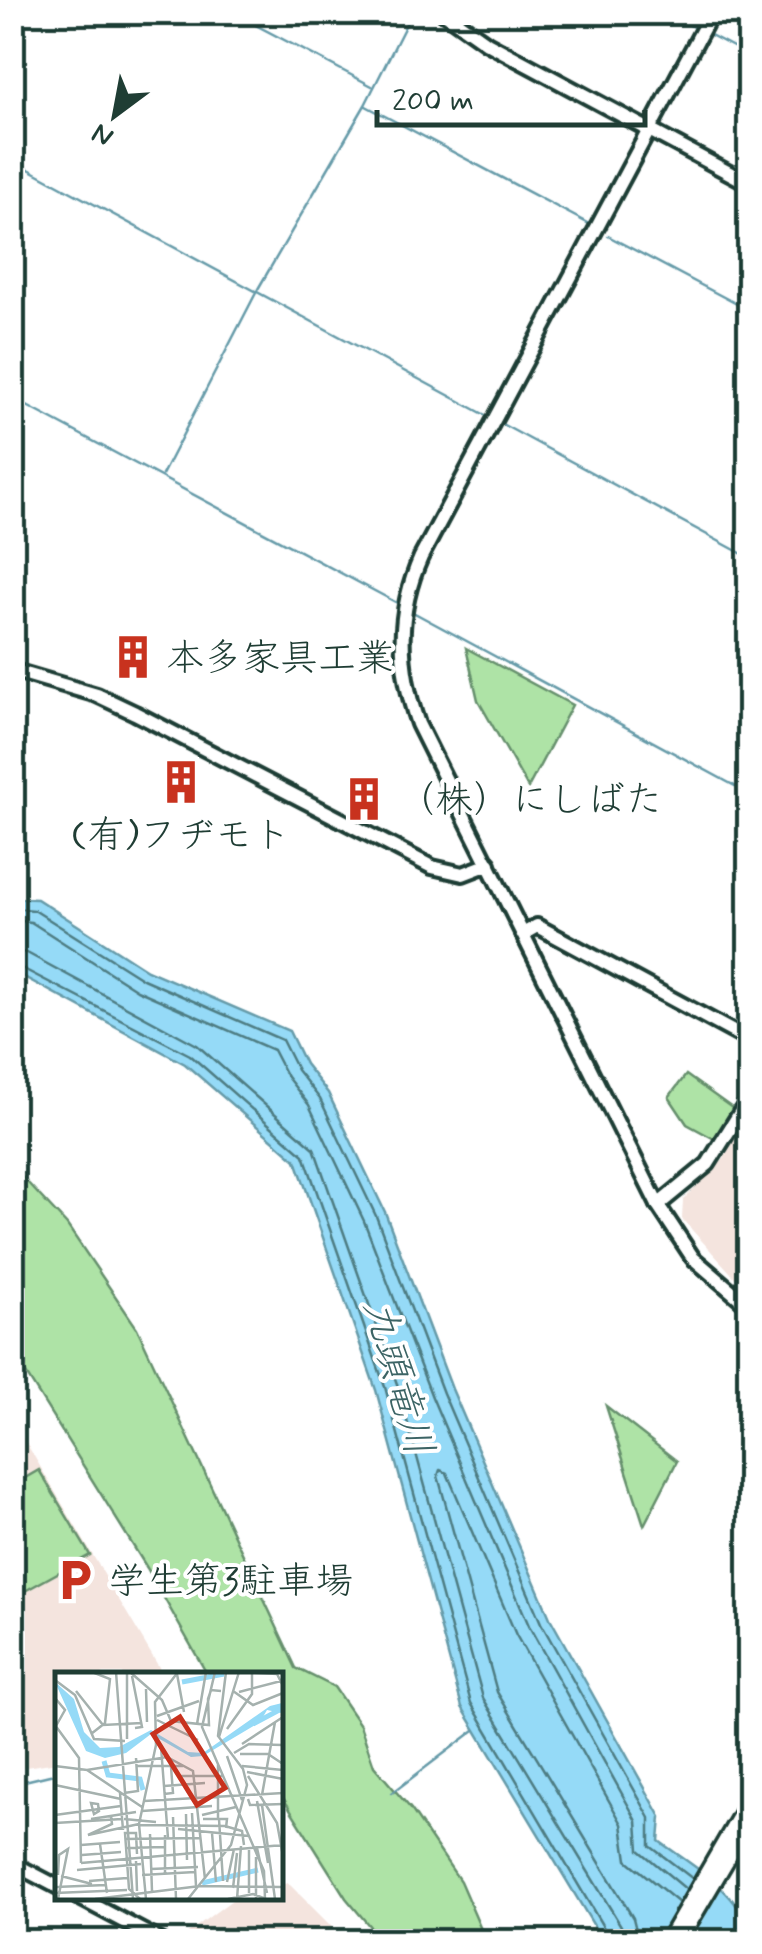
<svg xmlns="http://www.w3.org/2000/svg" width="762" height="1954" font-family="Mynerve,'Klee One',sans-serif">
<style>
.built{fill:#f4e4de}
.green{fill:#aee3a6;stroke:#66906d;stroke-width:2.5}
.water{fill:#95daf7;stroke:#669ba9;stroke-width:2.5}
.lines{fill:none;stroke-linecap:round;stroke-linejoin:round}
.shore{stroke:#4e7c82;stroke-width:2.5}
.stream{stroke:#669ba9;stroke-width:2.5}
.secondary-casing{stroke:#1f3d34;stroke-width:20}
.primary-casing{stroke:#1f3d34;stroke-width:21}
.secondary{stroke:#fff;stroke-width:12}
.primary{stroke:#fff;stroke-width:14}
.labels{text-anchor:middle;stroke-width:8;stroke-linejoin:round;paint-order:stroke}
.poi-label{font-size:38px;fill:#1f3d34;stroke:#fff;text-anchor:start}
.water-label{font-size:40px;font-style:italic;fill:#3c6465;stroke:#fff}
.inset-river{fill:none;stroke:#95daf7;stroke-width:5}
.inset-road{fill:none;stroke:#a5b1ae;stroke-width:2.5}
.view{fill:#c8321e;fill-opacity:0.15;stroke:#c8321e;stroke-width:5}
.inset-edge{fill:none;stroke:#1f3d34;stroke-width:5}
</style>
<rect width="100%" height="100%" fill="#fff"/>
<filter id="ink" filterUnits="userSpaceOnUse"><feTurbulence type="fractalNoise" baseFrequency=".01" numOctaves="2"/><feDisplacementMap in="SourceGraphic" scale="20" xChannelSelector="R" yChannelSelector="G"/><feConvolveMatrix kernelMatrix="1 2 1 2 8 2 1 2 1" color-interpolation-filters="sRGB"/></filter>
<g filter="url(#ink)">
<g class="built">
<polygon points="749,1106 749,1293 682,1219 683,1200 724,1159"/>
<polygon points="12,1419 163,1674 58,1674 57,1762 13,1769"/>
<polygon points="288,1883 346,1941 177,1941 232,1900 280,1896 280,1885"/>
</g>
<g class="green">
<polygon points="466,648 572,705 528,788 478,700"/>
<polygon points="686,1075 739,1113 718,1141 687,1124 669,1097"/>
<polygon points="13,1167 67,1225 137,1328 296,1668 334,1687 360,1725 374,1766 411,1809 460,1881 486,1941 382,1941 346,1898 280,1793 280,1674 207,1674 147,1568 13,1353"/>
<polygon points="606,1406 677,1461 644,1525"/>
<polygon points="39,1470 90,1555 14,1597 13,1485"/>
</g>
<path class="water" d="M12 898 37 899 147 970 289 1031 305 1064 328 1093 385 1212 452 1389 550 1618 661 1817 659 1841C692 1866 749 1896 749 1941L607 1942 600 1936 462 1707 376 1390 296 1160 185 1064 13 971Z"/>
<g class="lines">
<g class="shore">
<polyline points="12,908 34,910 143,979 282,1040 297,1070 320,1099 376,1216 443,1393 541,1623 650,1818 650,1846 693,1879"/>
<polyline points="12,920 31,922 137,990 273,1050 287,1077 309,1105 364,1221 432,1397 530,1628 637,1821 639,1850 687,1890"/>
<polyline points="12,950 27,953 197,1045 314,1148 397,1384 483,1698 621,1926 624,1942"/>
<polyline points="12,963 190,1055 304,1155 385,1387 471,1703 612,1942"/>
<polyline points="639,1942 633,1918 497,1692 438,1476 440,1470 447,1473 516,1635 622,1824 627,1860 679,1903"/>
</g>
<g class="stream">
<polyline points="231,12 372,86"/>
<polyline points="666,12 695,28"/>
<polyline points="705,32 750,56"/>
<polyline points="366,106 591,225"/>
<polyline points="12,160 491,418"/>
<polyline points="608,236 750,311"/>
<polyline points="12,398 399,604"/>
<polyline points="498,422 750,558"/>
<polyline points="162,475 258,289 365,105 412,12"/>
<polyline points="411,611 746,792"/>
<polyline points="12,1784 58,1773"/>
<polyline points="392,1793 475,1730"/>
</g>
<g class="secondary-casing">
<g id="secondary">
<polyline points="443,12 487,43 750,184"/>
<path d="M712 12 421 557C396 613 398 667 418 724L658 1205 693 1258 750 1307"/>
<polyline points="12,670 97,695 135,713 432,867 463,874 489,864"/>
<polyline points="523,934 537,926 750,1041"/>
<polyline points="658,1205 708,1164 750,1097"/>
<polyline points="12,1863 58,1887"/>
<polyline points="76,1896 163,1942"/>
</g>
</g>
<g class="primary-casing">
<g id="primary">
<polyline points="667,1942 750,1799"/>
<polyline points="678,1942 750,1820"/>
</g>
</g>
<use href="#secondary" class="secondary"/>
<use href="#primary" class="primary"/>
</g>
</g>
<defs>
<g id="building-bare" transform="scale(3.45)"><path d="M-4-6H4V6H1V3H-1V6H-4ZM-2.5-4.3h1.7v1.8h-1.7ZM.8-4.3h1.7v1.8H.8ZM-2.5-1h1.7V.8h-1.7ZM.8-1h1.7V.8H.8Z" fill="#c8321e" stroke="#fff" stroke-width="2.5" paint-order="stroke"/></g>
<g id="parking-bare" transform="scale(3.45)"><path d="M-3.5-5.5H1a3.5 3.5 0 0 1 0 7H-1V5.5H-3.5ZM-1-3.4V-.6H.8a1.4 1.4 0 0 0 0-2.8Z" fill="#c8321e" stroke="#fff" stroke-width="2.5" paint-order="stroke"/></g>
</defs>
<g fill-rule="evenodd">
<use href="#building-bare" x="133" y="657"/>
<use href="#building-bare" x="181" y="782"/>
<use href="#building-bare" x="364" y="799"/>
<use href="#parking-bare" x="75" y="1580"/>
</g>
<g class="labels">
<g class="poi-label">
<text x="166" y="670">本多家具工業</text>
<text x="397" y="812">（株）にしばた</text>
<text x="181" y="847" text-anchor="middle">(有)フヂモト</text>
<text x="108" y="1593">学生第3駐車場</text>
</g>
<g class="water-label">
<text transform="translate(400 1377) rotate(74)" y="14">九頭竜川</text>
</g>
</g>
<g transform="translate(55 1672)">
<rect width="228" height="228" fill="#fff"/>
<path d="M0 10 19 27 29 60 45 76 64 75 96 58 133 80 148 81 215 34 227 31V41L212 38 205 50 148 84 136 85 96 62 71 81 50 86 31 79Z" fill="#95daf7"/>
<path class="inset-river" d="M127 10 169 2M198 52 228 36M49 89 53 103 85 107 88 118M147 211 203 198"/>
<path class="inset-road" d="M61 0 78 227M72 0V67M75 0 107 28 116 49 154 53 153 27 156 18 166 19M160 0 147 55 209 199 210 227M188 0 222 2 228 14M122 2 129 40M77 4 87 55 80 56M0 8 20 23 39 67 70 69M91 17 92 50M21 19 48 53 87 51M178 19 198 33 228 21M184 20 226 9M0 26 10 38 1 54M102 44 144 29M102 48 143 68M142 52 151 0M0 53 24 86 26 191M172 57 197 22V0M36 62 50 51 55 7 37 0M164 65 184 0M187 72 228 45M106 75 113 166M179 81 194 72 228 73M185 82H213L228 92M172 84 187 128M0 94 32 98 112 85 138 99 150 207M82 94H128M187 94 228 98M32 98 87 135M192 100 228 107M125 104H169M193 104 222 151 228 184M0 113 66 127M109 114 150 111M65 121 68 158M69 121 83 119 81 86M109 122 118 121 116 95M207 123 220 50M193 127 195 133 228 132M89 129 228 121M202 129 213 191M36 131 43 132 44 139 39 142ZM207 133 220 227M87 139 157 134M137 141 141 214M131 142 132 188M0 143 66 134M147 143 181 135M56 144 57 152 33 163 84 152M118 145 121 227M36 147 81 140M69 147 101 150M148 147H172L171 156M163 147V92M164 147 168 209M0 151 67 147M84 153 170 154 187 159 189 173M123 157 194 164M157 161 161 210M95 162 97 219M110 163V201M70 167 146 166M45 172 52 221M26 173 65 170M71 176 109 175M202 176 212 221M194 178V221M82 182 81 161H70L74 217 85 227M27 183 66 180M201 185V227M81 189 82 219M26 191 228 173M96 197 143 195M22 198 86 192M87 203 140 200M6 204 37 212M34 209 72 206M172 210 179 177M0 215 51 213M178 216 182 181M0 221 72 218M3 227 13 177 4 183 3 203M40 227 145 214 228 215M91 227 84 152 101 73 100 30 123 0M133 227 176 173 192 113 188 97 163 64 171 0M173 227 198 222 211 227M182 227 186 174"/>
<path class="view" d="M125 45 170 116 142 133 98 62Z"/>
<rect width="228" height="228" class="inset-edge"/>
</g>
<rect width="762" height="1954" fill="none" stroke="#fff" stroke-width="50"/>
<rect x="25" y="25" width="712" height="1904" fill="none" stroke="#1f3d34" stroke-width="4" filter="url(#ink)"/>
<g transform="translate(115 115) rotate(212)" stroke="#ffffff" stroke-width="8" paint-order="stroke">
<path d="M0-8L18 38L0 25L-18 38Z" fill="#1f3d34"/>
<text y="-15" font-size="28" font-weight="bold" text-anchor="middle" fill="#1f3d34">N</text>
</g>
<path d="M377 110v15h268v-15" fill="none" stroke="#1f3d34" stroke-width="5"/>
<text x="392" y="110" font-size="30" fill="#1f3d34" stroke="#ffffff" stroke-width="8" paint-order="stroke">200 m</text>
</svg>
